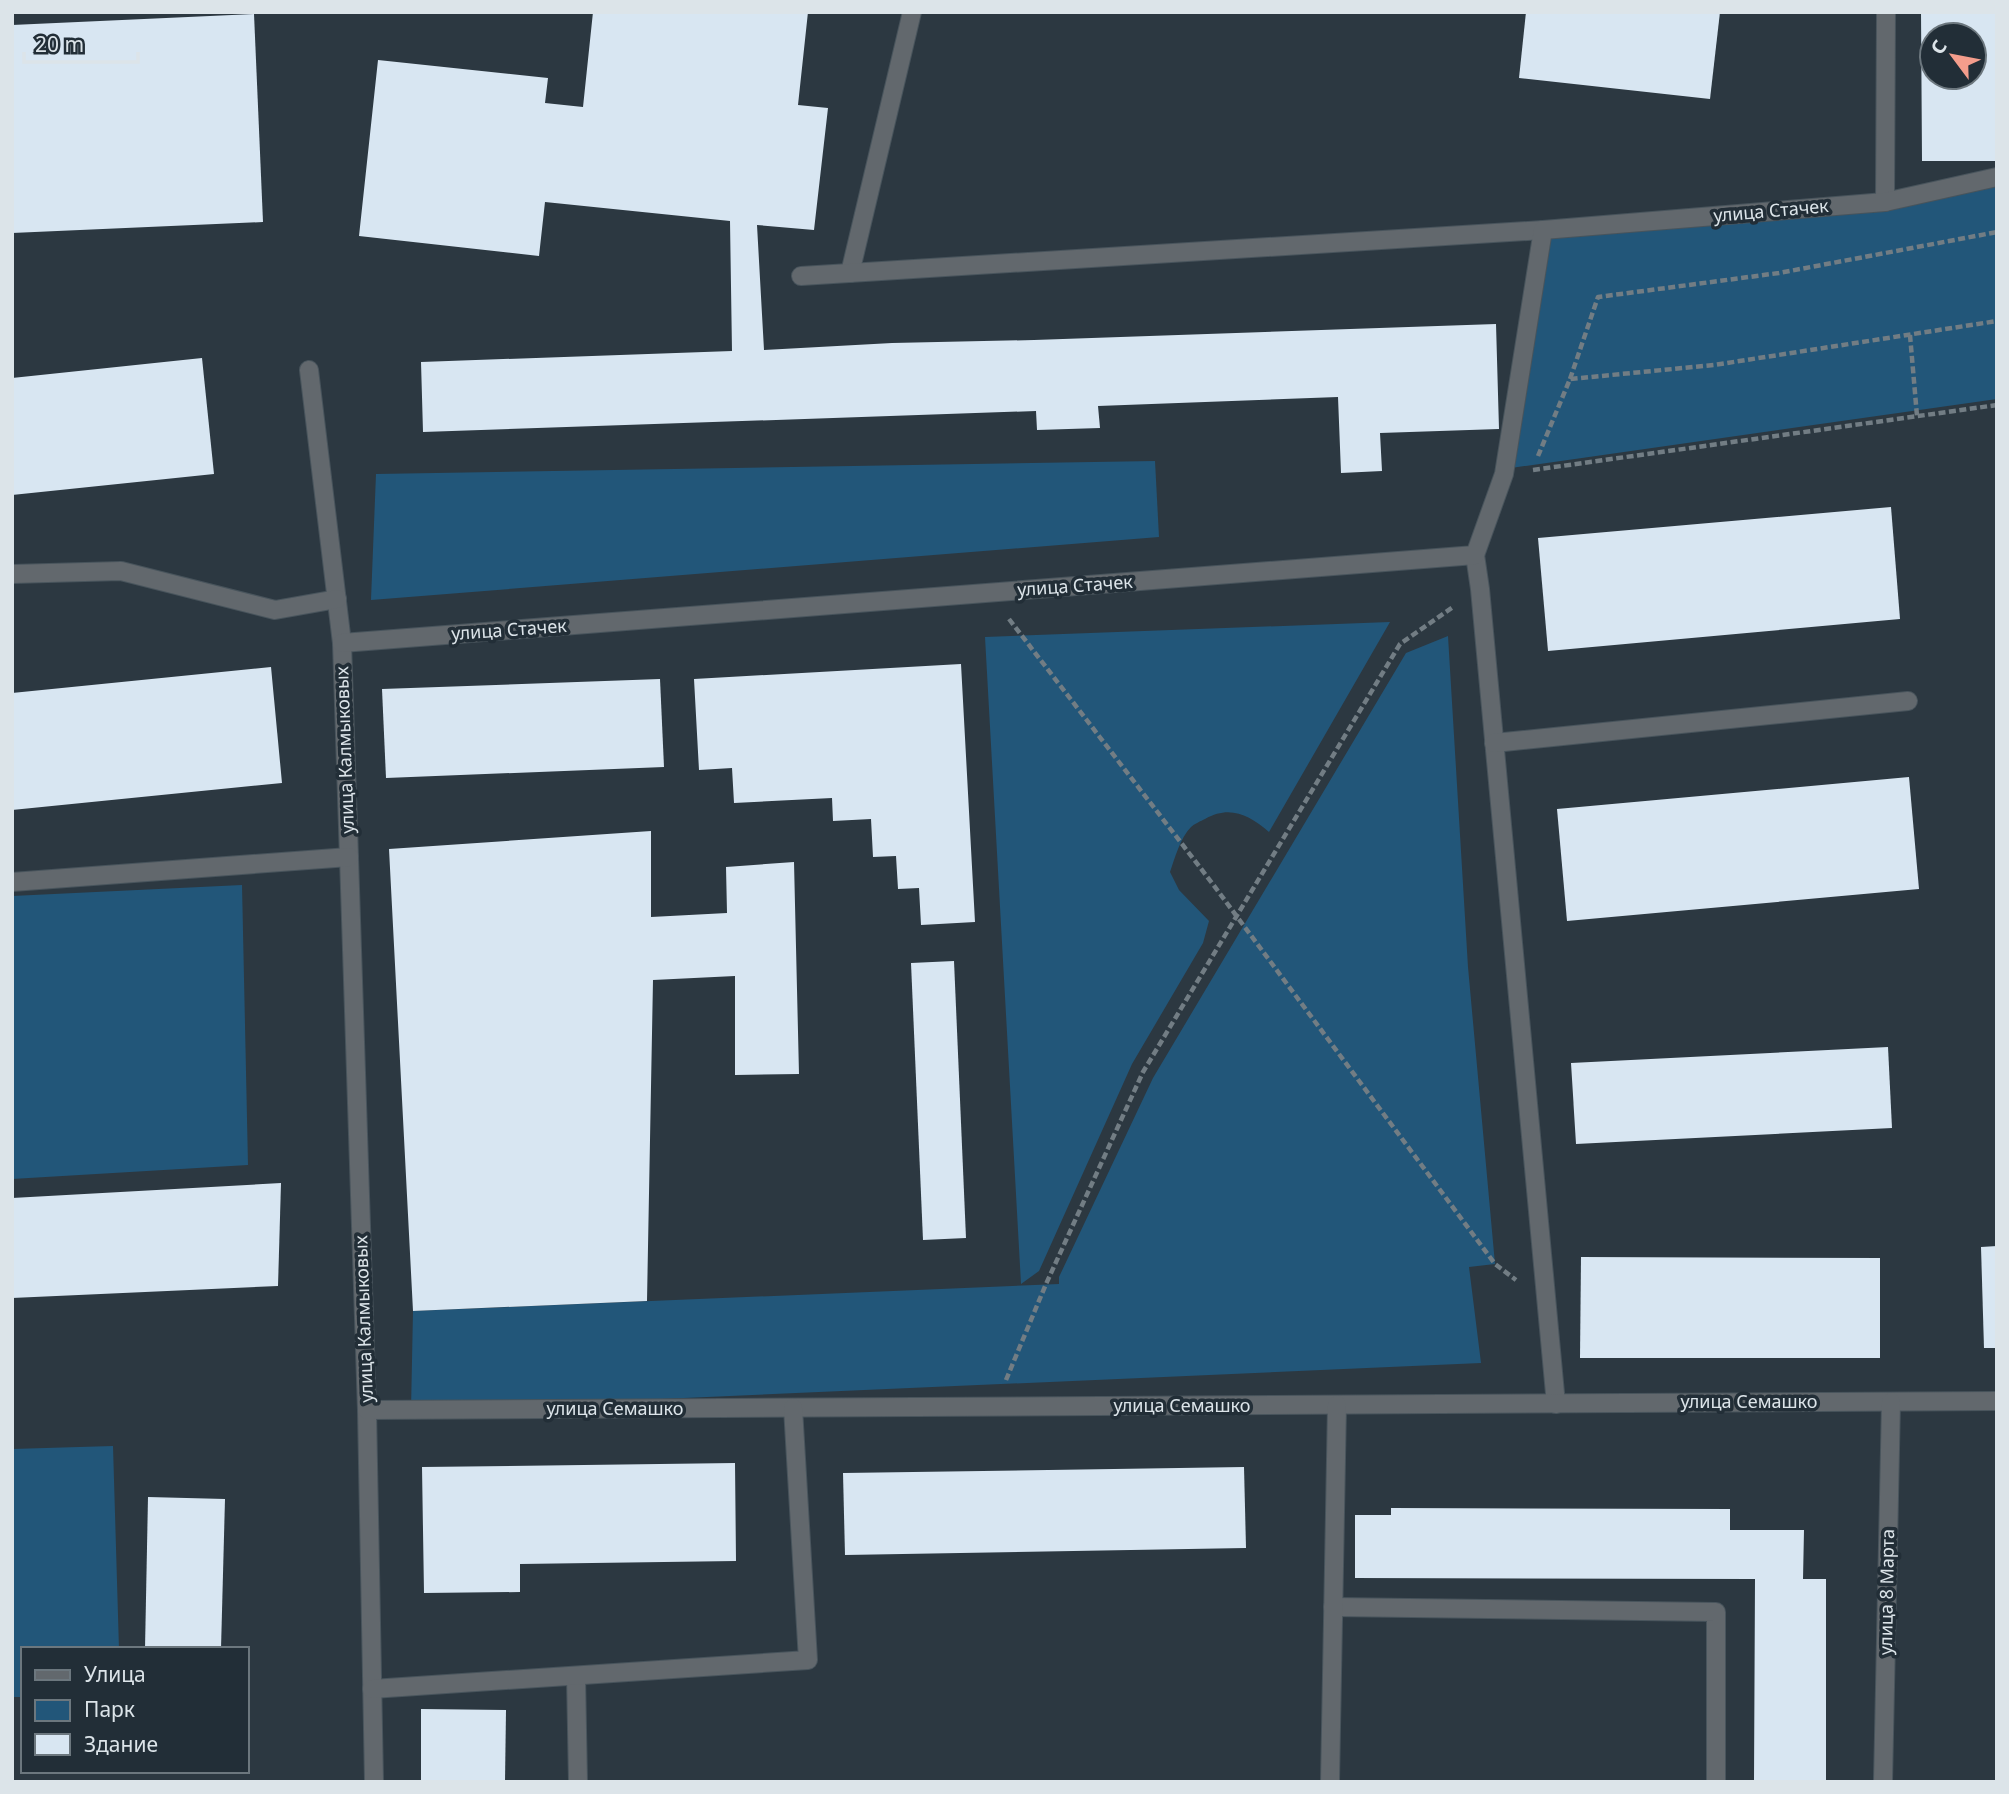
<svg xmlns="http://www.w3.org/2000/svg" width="2009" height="1794" font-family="'Noto Sans',sans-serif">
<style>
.green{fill:#225679}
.building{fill:#d8e6f2;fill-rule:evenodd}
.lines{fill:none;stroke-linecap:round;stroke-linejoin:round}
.minor-casing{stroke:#48545c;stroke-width:20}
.path{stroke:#727d84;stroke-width:4.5;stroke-dasharray:7 3.5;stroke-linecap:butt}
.minor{stroke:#62686d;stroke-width:18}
.labels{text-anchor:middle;stroke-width:7;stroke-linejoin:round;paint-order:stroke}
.street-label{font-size:18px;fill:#dce4e9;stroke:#222e37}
</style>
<rect width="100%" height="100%" fill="#2c3841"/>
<g class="green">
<polygon points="1997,181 1997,399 1511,468 1548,235"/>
<polygon points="1155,461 1159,537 371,600 376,474"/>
<path d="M1390 622 1269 832C1249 815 1230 805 1205 819 1201 821 1194 824 1191 827 1180 838 1175 858 1170 872L1179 890 1209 921 1203 943 1132 1064 1039 1271 1021 1284 985 637Z"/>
<polygon points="1448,636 1468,967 1495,1264 1469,1267 1481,1363 411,1410 413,1311 1059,1284 1059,1277 1153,1078 1406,653"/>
<polygon points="242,885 248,1165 12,1179 12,896"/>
<polygon points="113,1446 119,1649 23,1649 23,1697 12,1697 12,1449"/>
</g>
<g class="building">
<polygon points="593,12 808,12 798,105 828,108 814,230 757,225 764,350 892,343 1034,340 1496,324 1499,429 1380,433 1382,471 1341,473 1338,397 1098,406 1100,428 1037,430 1036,411 423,432 421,362 732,351 730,221 545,202 539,256 359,236 378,60 548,78 545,103 583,107"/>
<polygon points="1526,12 1720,12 1710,99 1519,78"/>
<path d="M1921 12H1997V161H1922ZM1932 35H1974V77H1932Z"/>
<polygon points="254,14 263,222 12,233 12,25"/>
<polygon points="202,358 214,474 12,495 12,378"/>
<polygon points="1891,507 1900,619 1548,651 1538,538"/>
<polygon points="961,664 975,922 921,925 919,888 898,889 896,856 873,857 871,819 833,821 832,798 734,803 732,768 699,770 694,679"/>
<polygon points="271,667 282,783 12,810 12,693"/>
<polygon points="660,679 664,767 386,778 382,689"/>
<polygon points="1909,777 1919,889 1567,921 1557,809"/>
<polygon points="651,831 651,917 727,913 726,867 794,862 799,1074 735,1075 735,976 653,980 647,1301 413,1311 389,849"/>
<polygon points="954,961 966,1238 923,1240 911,963"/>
<polygon points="1888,1047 1892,1128 1576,1144 1571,1063"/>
<polygon points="281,1183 278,1286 12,1298 12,1198"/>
<polygon points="1997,1246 1997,1348 1984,1348 1981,1247"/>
<polygon points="1581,1257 1880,1258 1880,1358 1580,1358"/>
<polygon points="735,1463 736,1561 520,1564 520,1592 424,1593 422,1467"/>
<polygon points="1244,1467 1246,1548 845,1555 843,1473"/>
<polygon points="148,1497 225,1499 221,1649 145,1649"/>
<polygon points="1391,1508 1730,1509 1730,1530 1804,1530 1803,1579 1826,1579 1826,1782 1754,1782 1755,1579 1355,1578 1355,1515 1391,1515"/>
<polygon points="421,1709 506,1710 505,1782 421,1782"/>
</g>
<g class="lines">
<g class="minor-casing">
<g id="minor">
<polyline points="1885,202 1886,12"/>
<polyline points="850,273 912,12"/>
<polyline points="801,276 1543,230"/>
<polyline points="309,370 342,643 367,1410 374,1782"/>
<polyline points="1475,555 1480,589 1556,1404"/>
<polyline points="12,574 121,571 275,610 337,599"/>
<polyline points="342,643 1475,555 1504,474 1543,230 1885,202 1997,177"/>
<polyline points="1494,743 1908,701"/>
<polyline points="12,882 349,857"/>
<polyline points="367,1410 1997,1401"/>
<polyline points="1333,1607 1716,1612 1716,1782"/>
<polyline points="576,1676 578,1782"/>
<polyline points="372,1689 808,1660 793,1408"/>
<polyline points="1330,1782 1337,1405"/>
<polyline points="1883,1782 1891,1402"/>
</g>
</g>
<g class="path">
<polyline points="1910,335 1917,416"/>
<polyline points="1570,379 1598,297 1779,273 1997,232"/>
<polyline points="1538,456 1570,379 1714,365 1997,321"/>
<polyline points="1533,470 1997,405"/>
<polyline points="1009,619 1212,883 1495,1264 1516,1280"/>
<polyline points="1006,1380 1046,1284 1143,1072 1400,644 1453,607"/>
</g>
<use href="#minor" class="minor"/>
</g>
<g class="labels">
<g class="street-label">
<text transform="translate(1771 211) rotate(-5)" y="6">улица Стачек</text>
<text transform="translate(1075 586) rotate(-4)" y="6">улица Стачек</text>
<text transform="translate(509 630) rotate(-4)" y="6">улица Стачек</text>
<text transform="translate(345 750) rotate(-92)" y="6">улица Калмыковых</text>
<text transform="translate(364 1319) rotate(-92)" y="6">улица Калмыковых</text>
<text x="1749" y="1408">улица Семашко</text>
<text x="1182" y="1412">улица Семашко</text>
<text x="615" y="1415">улица Семашко</text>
<text transform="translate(1887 1592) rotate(-89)" y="6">улица 8 Марта</text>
</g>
</g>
<rect width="2009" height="1794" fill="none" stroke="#dce4e9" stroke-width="28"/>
<rect x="21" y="1647" width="228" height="126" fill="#222e37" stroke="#6c777e" stroke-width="2"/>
<rect x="35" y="1670" width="35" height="10" fill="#62686d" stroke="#6c777e" stroke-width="2"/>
<text x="84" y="1682" font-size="21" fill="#dce4e9">Улица</text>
<rect x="35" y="1700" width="35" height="21" fill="#225679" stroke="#6c777e" stroke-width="2"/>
<text x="84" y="1717" font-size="21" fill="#dce4e9">Парк</text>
<rect x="35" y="1734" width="35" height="21" fill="#d8e6f2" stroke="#6c777e" stroke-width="2"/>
<text x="84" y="1752" font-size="21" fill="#dce4e9">Здание</text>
<g transform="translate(1953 56) rotate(302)"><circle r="33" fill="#222e37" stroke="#6c777e" stroke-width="2"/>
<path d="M0-5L12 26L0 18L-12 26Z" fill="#f49d8c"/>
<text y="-10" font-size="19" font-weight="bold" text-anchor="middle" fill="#dce4e9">С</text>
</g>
<path d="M24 52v10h114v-10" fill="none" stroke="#dce4e9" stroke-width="3.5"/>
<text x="35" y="52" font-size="21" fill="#dce4e9" stroke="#222e37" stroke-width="5" paint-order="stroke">20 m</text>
</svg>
